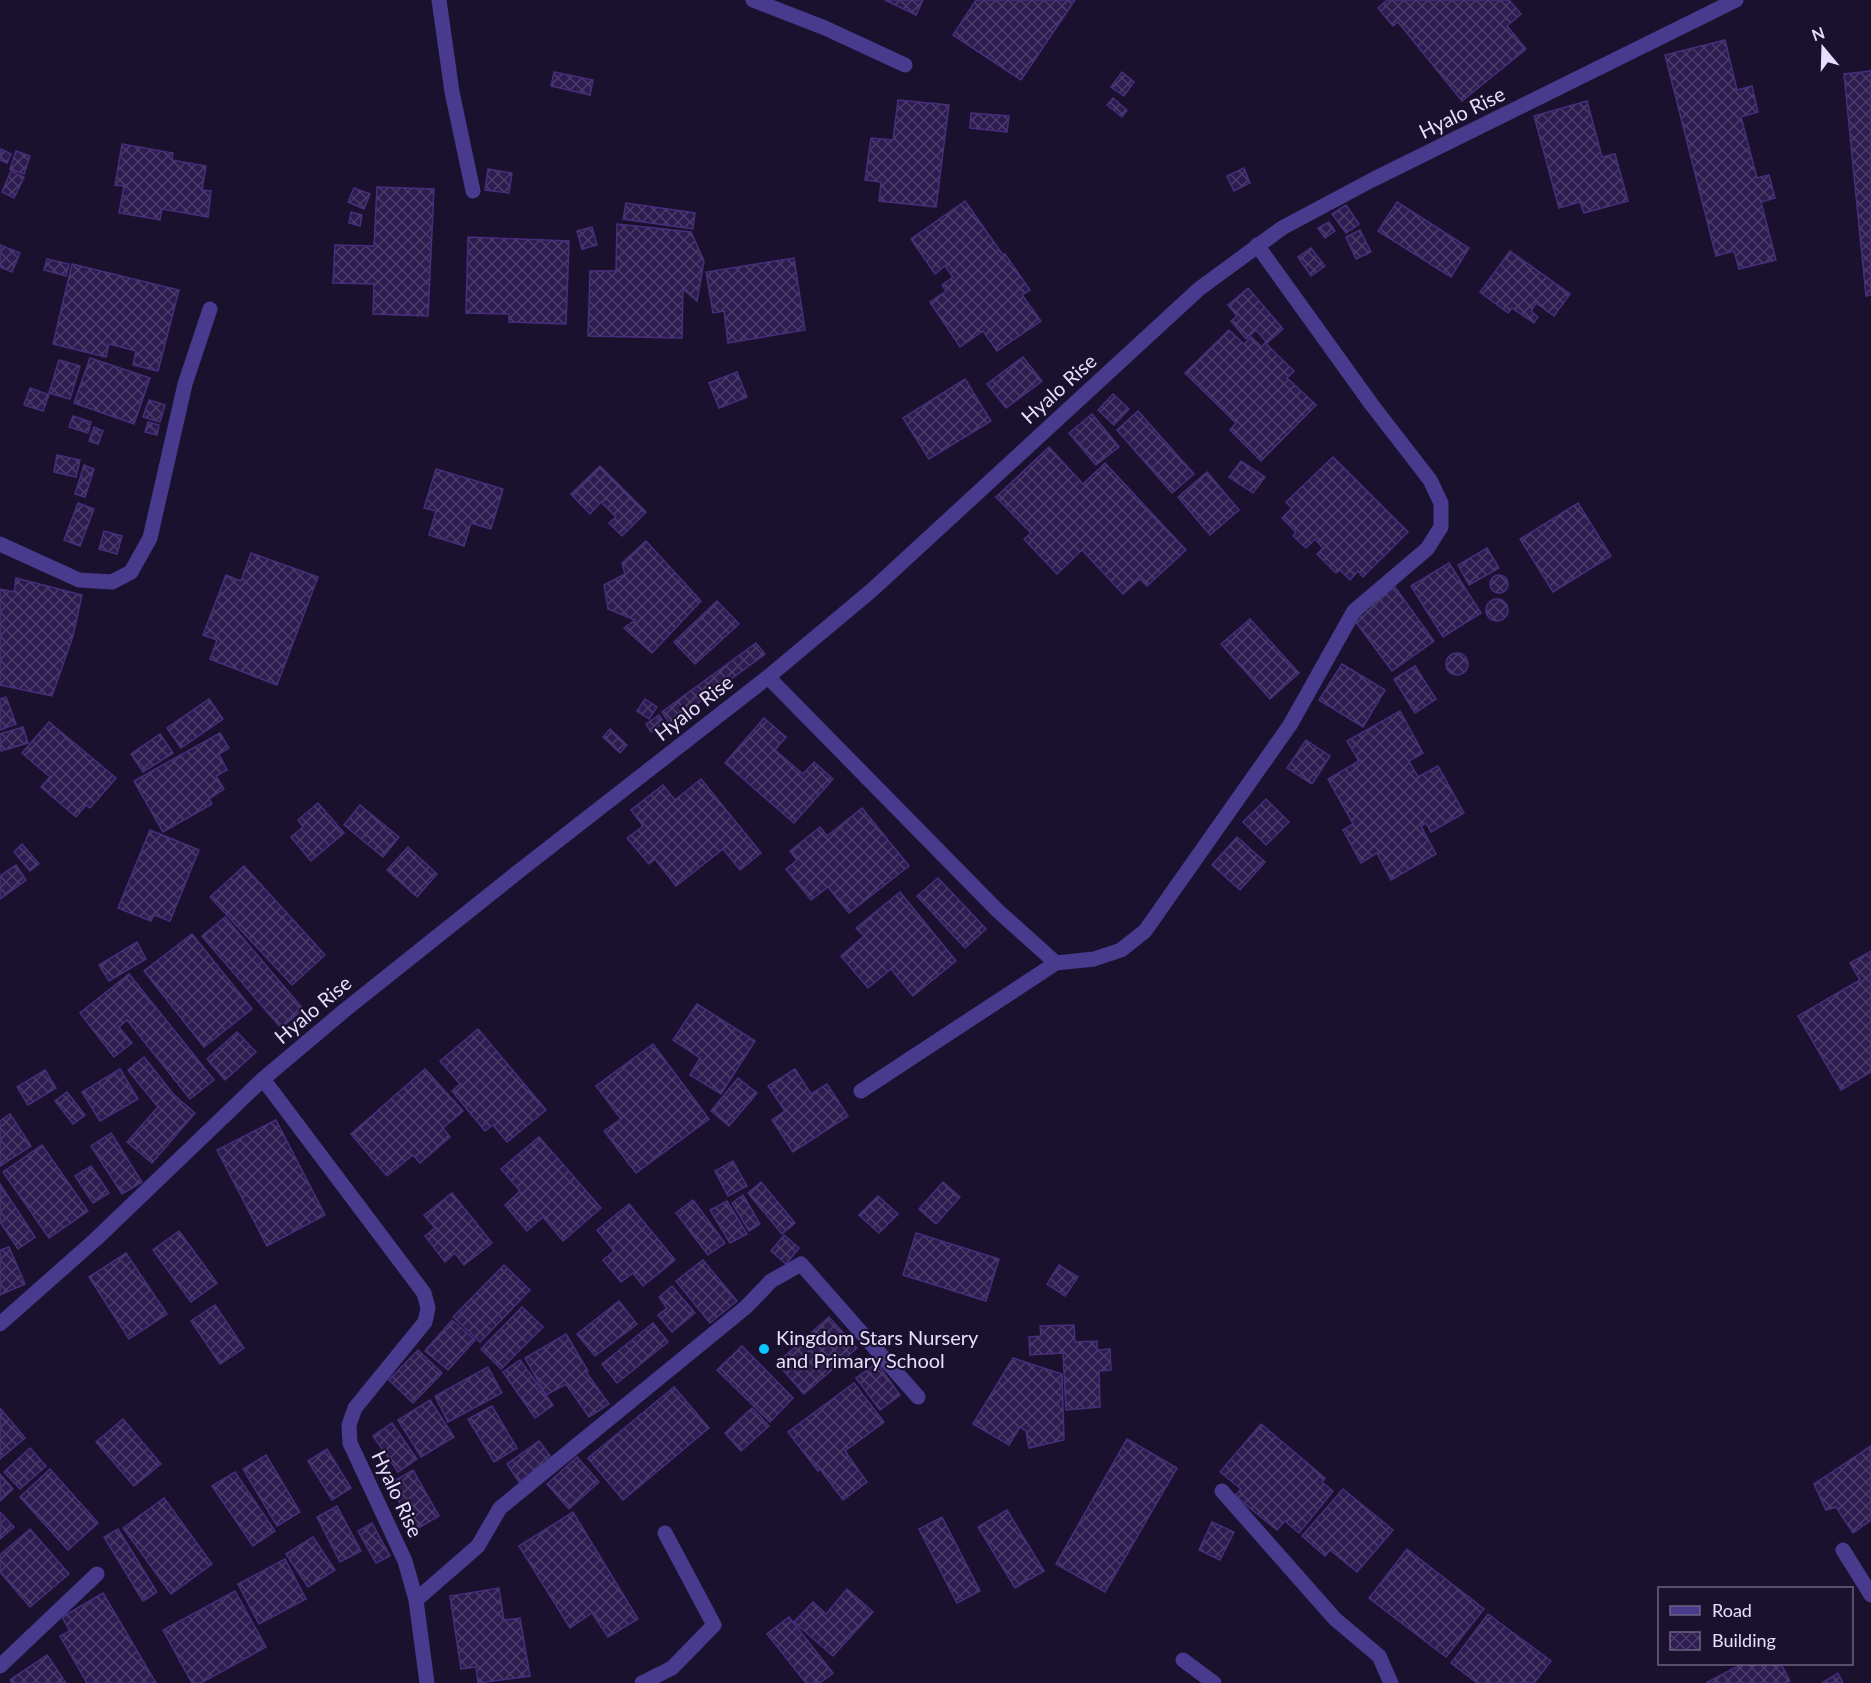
<svg xmlns="http://www.w3.org/2000/svg" width="1871" height="1683" font-family="Lato,sans-serif">
<style>
.building{fill:url(#building-cross-hatch);stroke:#472e7c;stroke-width:1.5}
.lines{fill:none;stroke-linecap:round;stroke-linejoin:round}
.service{stroke:#483b8e;stroke-width:15}
.minor{stroke:#483b8e;stroke-width:15}
.poi-dot{fill:#0ac8ff;stroke:#1a112e;stroke-width:2}
.labels{text-anchor:middle;stroke-width:4.5;stroke-linejoin:round;paint-order:stroke}
.street-label{font-size:20px;fill:#e6deff;stroke:#1a112e}
.poi-label{font-size:20px;fill:#e6deff;stroke:#1a112e;text-anchor:start}
</style>
<defs>
<pattern id="building-cross-hatch" width="8" height="8" patternUnits="userSpaceOnUse" patternTransform="scale(1.5)"><rect width="8" height="8" fill="#2d1c50"/><path d="M0 0l8 8M0 8l8-8" fill="none" stroke="#4b3d6a"/></pattern>
</defs>
<rect width="100%" height="100%" fill="#1a112e"/>
<g class="building">
<polygon points="885,0 923,0 916,15"/>
<polygon points="976,0 1075,0 1021,80 953,35"/>
<polygon points="1387,0 1509,0 1521,14 1507,26 1526,49 1462,101 1398,22 1393,26 1378,8"/>
<polygon points="1725,40 1737,90 1752,86 1758,112 1741,117 1757,178 1769,175 1775,198 1761,202 1776,260 1739,269 1734,251 1716,256 1665,55"/>
<polygon points="1871,71 1871,295 1866,296 1844,74"/>
<polygon points="554,72 593,80 590,95 551,86"/>
<polygon points="1122,72 1134,82 1124,96 1111,87"/>
<polygon points="1113,98 1127,110 1122,117 1107,105"/>
<polygon points="898,100 949,105 936,207 879,201 881,182 865,180 871,138 893,140"/>
<polygon points="1587,101 1602,157 1615,154 1628,201 1584,213 1580,202 1559,208 1534,116"/>
<polygon points="971,113 1009,116 1007,132 970,128"/>
<polygon points="122,144 173,153 172,160 206,166 202,190 211,191 208,217 162,209 160,220 119,213 124,186 115,185"/>
<polygon points="1,149 11,154 7,163 0,160"/>
<polygon points="16,151 30,156 24,174 10,169"/>
<polygon points="1244,168 1250,183 1234,191 1227,176"/>
<polygon points="488,169 512,173 509,193 485,190"/>
<polygon points="11,171 24,177 14,198 2,192"/>
<polygon points="377,187 434,189 428,316 373,314 374,284 333,283 335,245 374,246"/>
<polygon points="354,188 370,194 364,209 348,202"/>
<polygon points="965,201 1003,255 1005,254 1030,290 1022,295 1041,321 997,351 983,331 960,347 930,302 946,291 942,285 953,277 945,266 935,274 911,239"/>
<polygon points="1397,202 1469,248 1451,277 1378,231"/>
<polygon points="626,203 695,213 693,229 623,219"/>
<polygon points="1346,205 1359,224 1346,233 1332,214"/>
<polygon points="351,212 362,215 360,226 349,223"/>
<polygon points="1329,222 1335,231 1325,238 1318,228"/>
<polygon points="617,224 691,232 704,261 697,301 683,289 682,338 588,336 590,271 616,271"/>
<polygon points="592,227 597,245 582,249 577,231"/>
<polygon points="1360,230 1371,252 1356,259 1346,237"/>
<polygon points="468,237 569,241 566,324 509,322 509,314 466,313"/>
<polygon points="0,245 20,253 12,272 0,267"/>
<polygon points="1311,248 1325,266 1311,276 1298,257"/>
<polygon points="1510,251 1570,294 1554,316 1536,303 1531,311 1538,317 1534,323 1512,308 1508,313 1480,292"/>
<polygon points="794,258 805,330 728,343 724,311 713,313 706,272"/>
<polygon points="47,259 69,264 66,276 44,270"/>
<polygon points="72,264 179,290 158,371 133,365 136,351 109,344 106,357 53,344"/>
<polygon points="1248,288 1283,329 1267,343 1256,330 1246,339 1231,321 1237,316 1228,305"/>
<polygon points="1229,330 1244,344 1251,337 1262,347 1265,343 1294,371 1287,378 1316,405 1261,461 1230,430 1236,423 1185,373"/>
<polygon points="1023,357 1042,381 1006,408 987,384"/>
<polygon points="90,358 150,378 134,424 74,403"/>
<polygon points="59,360 80,366 70,399 49,393"/>
<polygon points="737,372 747,397 719,408 709,383"/>
<polygon points="965,379 991,421 929,459 903,418"/>
<polygon points="30,388 49,395 43,411 24,405"/>
<polygon points="1113,394 1129,409 1114,425 1098,410"/>
<polygon points="149,400 165,405 160,422 143,417"/>
<polygon points="1138,411 1194,474 1172,493 1117,430"/>
<polygon points="1092,414 1119,447 1096,465 1069,433"/>
<polygon points="73,416 91,422 88,433 69,427"/>
<polygon points="148,422 159,425 157,435 145,432"/>
<polygon points="94,427 103,431 98,444 89,441"/>
<polygon points="1049,447 1083,484 1105,463 1186,550 1147,586 1140,579 1123,594 1082,550 1057,574 1024,539 1031,533 996,497"/>
<polygon points="57,455 80,460 76,477 54,472"/>
<polygon points="1333,457 1408,532 1363,577 1358,571 1350,580 1340,570 1336,573 1317,554 1323,548 1315,539 1306,548 1293,536 1296,532 1282,518 1292,508 1286,502"/>
<polygon points="1241,461 1265,477 1253,493 1229,477"/>
<polygon points="84,465 94,469 85,497 75,494"/>
<polygon points="600,466 646,512 622,536 609,523 616,517 601,502 590,514 571,494"/>
<polygon points="436,469 503,489 491,529 471,523 464,546 429,535 436,511 424,508"/>
<polygon points="1207,472 1239,510 1210,535 1178,497"/>
<polygon points="78,503 94,509 80,546 64,540"/>
<polygon points="1578,503 1611,556 1553,592 1520,539"/>
<polygon points="104,531 122,536 117,554 99,549"/>
<polygon points="646,541 701,601 652,653 624,628 635,620 608,609 604,585 625,574 622,563"/>
<polygon points="1487,548 1499,568 1469,585 1458,565"/>
<polygon points="251,553 318,577 277,685 210,659 217,640 203,635 226,575 241,581"/>
<polygon points="1449,563 1481,613 1443,637 1411,586"/>
<circle cx="1499" cy="584" r="9"/>
<polygon points="16,578 82,595 73,636 52,696 0,685 0,589 14,592"/>
<polygon points="1395,587 1434,641 1392,671 1352,617"/>
<circle cx="1497" cy="610" r="11"/>
<polygon points="717,601 739,624 695,664 674,642"/>
<polygon points="1250,619 1299,673 1270,699 1221,644"/>
<polygon points="756,643 765,654 670,724 662,712"/>
<circle cx="1457" cy="664" r="11"/>
<polygon points="1342,664 1385,690 1363,727 1319,700"/>
<polygon points="1415,666 1436,699 1415,713 1394,679"/>
<polygon points="6,697 16,724 0,730 0,699"/>
<polygon points="209,699 223,719 181,748 167,728"/>
<polygon points="645,699 657,707 649,719 637,711"/>
<polygon points="1400,711 1423,753 1409,761 1418,777 1438,766 1464,813 1431,832 1426,823 1421,826 1436,854 1391,880 1377,853 1361,863 1343,830 1353,824 1328,779 1359,761 1347,741"/>
<polygon points="659,715 664,722 651,732 646,724"/>
<polygon points="764,718 786,737 775,750 803,774 814,762 833,779 794,823 725,763"/>
<polygon points="49,722 116,778 90,808 86,805 76,817 41,787 50,777 22,753"/>
<polygon points="23,727 28,743 1,751 0,734"/>
<polygon points="610,729 627,745 620,753 603,737"/>
<polygon points="220,733 229,748 219,754 227,770 216,776 224,789 209,799 212,804 163,832 134,781"/>
<polygon points="160,734 173,753 143,772 131,754"/>
<polygon points="1306,740 1330,756 1312,784 1287,768"/>
<polygon points="701,779 761,853 740,870 723,849 676,886 655,859 649,864 627,838 643,826 631,810 663,785 675,800"/>
<polygon points="1266,799 1289,822 1266,845 1243,822"/>
<polygon points="318,803 344,833 311,861 291,837 303,827 298,820"/>
<polygon points="360,805 399,837 383,857 344,825"/>
<polygon points="862,808 909,866 849,913 828,887 811,900 786,869 797,860 790,851 820,827 827,836"/>
<polygon points="150,830 199,850 170,921 154,915 151,921 118,908"/>
<polygon points="1237,837 1265,862 1240,890 1212,865"/>
<polygon points="22,844 39,864 30,871 14,852"/>
<polygon points="408,847 437,874 417,897 387,870"/>
<polygon points="16,865 26,880 0,899 0,876"/>
<polygon points="244,866 325,955 292,985 210,897"/>
<polygon points="938,878 986,929 965,948 917,896"/>
<polygon points="900,892 956,961 913,996 891,969 868,988 841,956 864,936 856,928"/>
<polygon points="225,917 303,1009 281,1028 202,936"/>
<polygon points="192,934 252,1009 204,1047 144,971"/>
<polygon points="137,942 146,959 109,981 99,965"/>
<polygon points="1871,951 1871,1072 1841,1090 1798,1016 1860,980 1850,963"/>
<polygon points="129,974 214,1080 190,1099 127,1020 119,1027 132,1043 114,1057 80,1013"/>
<polygon points="697,1004 755,1041 721,1094 690,1075 700,1058 673,1040"/>
<polygon points="478,1029 546,1110 507,1142 493,1125 485,1131 452,1091 460,1084 440,1061"/>
<polygon points="237,1032 256,1052 225,1080 207,1059"/>
<polygon points="653,1044 709,1119 636,1173 604,1131 621,1119 596,1086"/>
<polygon points="144,1057 174,1095 195,1113 152,1163 127,1142 158,1107 128,1070"/>
<polygon points="120,1069 138,1099 100,1121 82,1092"/>
<polygon points="425,1069 463,1111 443,1128 450,1137 420,1163 413,1155 387,1176 351,1134"/>
<polygon points="795,1069 811,1094 827,1084 848,1116 793,1152 772,1120 785,1111 768,1086"/>
<polygon points="45,1070 56,1088 28,1105 17,1087"/>
<polygon points="738,1078 757,1093 729,1126 711,1111"/>
<polygon points="67,1092 85,1115 73,1124 55,1101"/>
<polygon points="10,1114 31,1146 0,1166 0,1121"/>
<polygon points="276,1120 325,1215 267,1246 217,1150"/>
<polygon points="111,1133 142,1182 122,1194 91,1146"/>
<polygon points="539,1137 601,1208 563,1241 543,1217 527,1231 505,1205 520,1191 501,1169"/>
<polygon points="42,1145 88,1211 49,1238 3,1172"/>
<polygon points="733,1161 747,1186 728,1196 715,1171"/>
<polygon points="91,1166 109,1193 93,1203 75,1176"/>
<polygon points="761,1182 795,1223 782,1234 748,1193"/>
<polygon points="943,1182 960,1197 936,1224 919,1209"/>
<polygon points="0,1184 35,1237 18,1249 0,1222"/>
<polygon points="452,1193 492,1243 464,1265 455,1253 445,1262 425,1236 435,1228 424,1215"/>
<polygon points="743,1195 760,1224 749,1231 732,1203"/>
<polygon points="878,1196 898,1214 879,1233 859,1215"/>
<polygon points="693,1200 725,1243 708,1255 676,1213"/>
<polygon points="727,1201 747,1234 730,1243 710,1210"/>
<polygon points="629,1204 675,1260 643,1286 633,1273 621,1282 603,1260 614,1251 597,1230"/>
<polygon points="179,1231 217,1283 191,1302 153,1250"/>
<polygon points="916,1233 999,1259 986,1301 903,1275"/>
<polygon points="784,1235 799,1248 786,1264 771,1251"/>
<polygon points="9,1247 25,1284 0,1295 0,1250"/>
<polygon points="126,1253 167,1314 129,1339 89,1277"/>
<polygon points="703,1260 737,1301 710,1323 676,1281"/>
<polygon points="504,1265 530,1290 480,1342 453,1317"/>
<polygon points="1059,1265 1078,1277 1065,1296 1047,1284"/>
<polygon points="672,1286 695,1313 672,1332 658,1315 667,1308 659,1297"/>
<polygon points="619,1301 637,1324 595,1356 577,1334"/>
<polygon points="215,1305 244,1348 220,1364 191,1321"/>
<polygon points="522,1307 543,1327 501,1369 481,1349"/>
<polygon points="829,1317 857,1348 804,1394 777,1363"/>
<polygon points="452,1320 475,1340 448,1370 425,1351"/>
<polygon points="653,1323 668,1342 617,1383 602,1364"/>
<polygon points="1074,1325 1075,1342 1097,1341 1097,1350 1110,1349 1111,1370 1099,1371 1100,1407 1066,1410 1063,1353 1030,1355 1029,1337 1041,1336 1040,1326"/>
<polygon points="566,1334 588,1371 586,1372 609,1404 589,1417 566,1384 546,1395 525,1358"/>
<polygon points="742,1346 793,1398 770,1422 717,1370"/>
<polygon points="418,1350 442,1373 413,1403 389,1380"/>
<polygon points="1013,1358 1062,1374 1064,1440 1029,1448 1026,1431 1020,1427 1009,1445 973,1424"/>
<polygon points="520,1360 553,1405 535,1418 503,1372"/>
<polygon points="877,1363 900,1395 880,1410 856,1378"/>
<polygon points="488,1367 502,1393 448,1422 435,1396"/>
<polygon points="854,1383 884,1422 845,1451 867,1482 843,1500 820,1469 818,1471 788,1432"/>
<polygon points="674,1387 709,1428 623,1500 588,1458"/>
<polygon points="430,1400 454,1437 421,1457 398,1420"/>
<polygon points="492,1406 517,1448 494,1462 468,1419"/>
<polygon points="0,1408 25,1438 0,1459"/>
<polygon points="752,1408 769,1426 741,1451 725,1433"/>
<polygon points="123,1419 161,1464 134,1486 96,1442"/>
<polygon points="392,1423 417,1459 398,1472 373,1436"/>
<polygon points="1261,1424 1325,1478 1322,1482 1333,1491 1299,1533 1285,1521 1277,1530 1235,1496 1241,1489 1220,1472"/>
<polygon points="1127,1439 1177,1468 1105,1592 1056,1564"/>
<polygon points="539,1441 552,1458 519,1482 507,1464"/>
<polygon points="1871,1446 1871,1520 1853,1533 1836,1507 1826,1510 1814,1484"/>
<polygon points="30,1448 46,1466 20,1489 4,1472"/>
<polygon points="327,1449 351,1488 332,1500 308,1461"/>
<polygon points="266,1455 300,1512 277,1526 243,1469"/>
<polygon points="577,1457 599,1482 569,1509 547,1484"/>
<polygon points="50,1469 98,1523 68,1550 20,1497"/>
<polygon points="413,1470 439,1516 415,1530 389,1484"/>
<polygon points="235,1472 275,1531 253,1546 212,1486"/>
<polygon points="0,1474 13,1489 0,1501"/>
<polygon points="1343,1489 1393,1530 1357,1572 1330,1550 1325,1556 1302,1536"/>
<polygon points="164,1498 212,1564 171,1594 123,1528"/>
<polygon points="337,1506 361,1551 340,1562 317,1517"/>
<polygon points="1007,1510 1044,1571 1015,1588 978,1527"/>
<polygon points="0,1512 14,1527 0,1539"/>
<polygon points="573,1512 638,1619 608,1637 592,1613 570,1628 519,1546"/>
<polygon points="942,1517 980,1591 957,1603 919,1529"/>
<polygon points="1212,1522 1234,1532 1220,1560 1199,1550"/>
<polygon points="372,1523 390,1556 376,1563 358,1531"/>
<polygon points="30,1529 69,1574 30,1607 0,1572 0,1555"/>
<polygon points="118,1529 157,1592 143,1601 104,1537"/>
<polygon points="313,1537 335,1570 308,1587 286,1554"/>
<polygon points="1407,1549 1484,1609 1446,1657 1369,1598"/>
<polygon points="285,1559 306,1599 259,1624 238,1584"/>
<polygon points="499,1588 504,1620 520,1618 530,1676 478,1683 476,1667 461,1669 450,1596"/>
<polygon points="847,1589 873,1612 833,1656 794,1622 813,1602 826,1614"/>
<polygon points="235,1591 266,1647 201,1683 192,1683 163,1630"/>
<polygon points="103,1593 156,1683 87,1683 60,1636 70,1631 62,1617"/>
<polygon points="1488,1614 1551,1661 1534,1683 1477,1683 1451,1663"/>
<polygon points="789,1617 833,1673 820,1683 806,1683 767,1634"/>
<polygon points="47,1655 66,1683 12,1683 10,1680"/>
<polygon points="1742,1664 1781,1664 1790,1681 1785,1683 1706,1683"/>
<polygon points="1838,1673 1843,1683 1822,1683"/>
</g>
<g class="lines">
<g class="service">
<polyline points="439,0 452,92 473,191"/>
<polyline points="1222,1491 1335,1619 1379,1656 1391,1683"/>
<polyline points="1183,1660 1214,1683"/>
<polyline points="642,1683 672,1668 714,1625 665,1533"/>
</g>
<g class="minor">
<polyline points="753,0 825,28 905,65"/>
<polyline points="0,544 79,580 112,582 131,572 150,538 185,384 210,309"/>
<polyline points="768,677 998,911 1056,963"/>
<polyline points="263,1079 424,1293 428,1308 425,1322 355,1408 349,1425 350,1443 405,1561 416,1600 427,1683"/>
<polyline points="861,1091 1056,963 1094,959 1121,950 1145,931 1290,725 1354,611 1427,549 1441,527 1441,503 1430,480 1372,405 1257,245"/>
<polyline points="0,1324 96,1239 263,1079 345,1010 523,868 768,677 872,590 1199,289 1282,228 1372,180 1736,0"/>
<polyline points="1843,1550 1871,1595"/>
<polyline points="416,1600 478,1546 500,1508 746,1307 771,1281 801,1264 918,1397"/>
<polyline points="0,1666 97,1574"/>
</g>
</g>
<circle class="poi-dot" cx="764" cy="1349" r="6"/>
<g class="labels">
<g class="street-label">
<text transform="translate(1462 113) rotate(-26)" y="7">Hyalo Rise</text>
<text transform="translate(1059 389) rotate(-42)" y="7">Hyalo Rise</text>
<text transform="translate(694 708) rotate(-38)" y="7">Hyalo Rise</text>
<text transform="translate(313 1010) rotate(-40)" y="7">Hyalo Rise</text>
<text transform="translate(397 1494) rotate(65)" y="7">Hyalo Rise</text>
</g>
<g class="poi-label">
<text x="776" y="1345">Kingdom Stars Nursery<tspan x="776" dy="23">and Primary School</tspan></text>
</g>
</g>
<rect x="1658" y="1587" width="195" height="78" fill="#1a112e" stroke="#6c6382" stroke-width="1.5"/>
<rect x="1670" y="1606" width="30" height="9" fill="#483b8e" stroke="#6c6382" stroke-width="1.5"/>
<text x="1712" y="1617" font-size="18" fill="#e6deff">Road</text>
<rect x="1670" y="1632" width="30" height="18" fill="url(#building-cross-hatch)" stroke="#6c6382" stroke-width="1.5"/>
<text x="1712" y="1647" font-size="18" fill="#e6deff">Building</text>
<g transform="translate(1823 48) rotate(341)" stroke="#1a112e" stroke-width="4.5" paint-order="stroke">
<path d="M0-4.5L10 22L0 15L-10 22Z" fill="#e6deff"/>
<text y="-9" font-size="16" font-weight="bold" text-anchor="middle" fill="#e6deff">N</text>
</g>
</svg>
